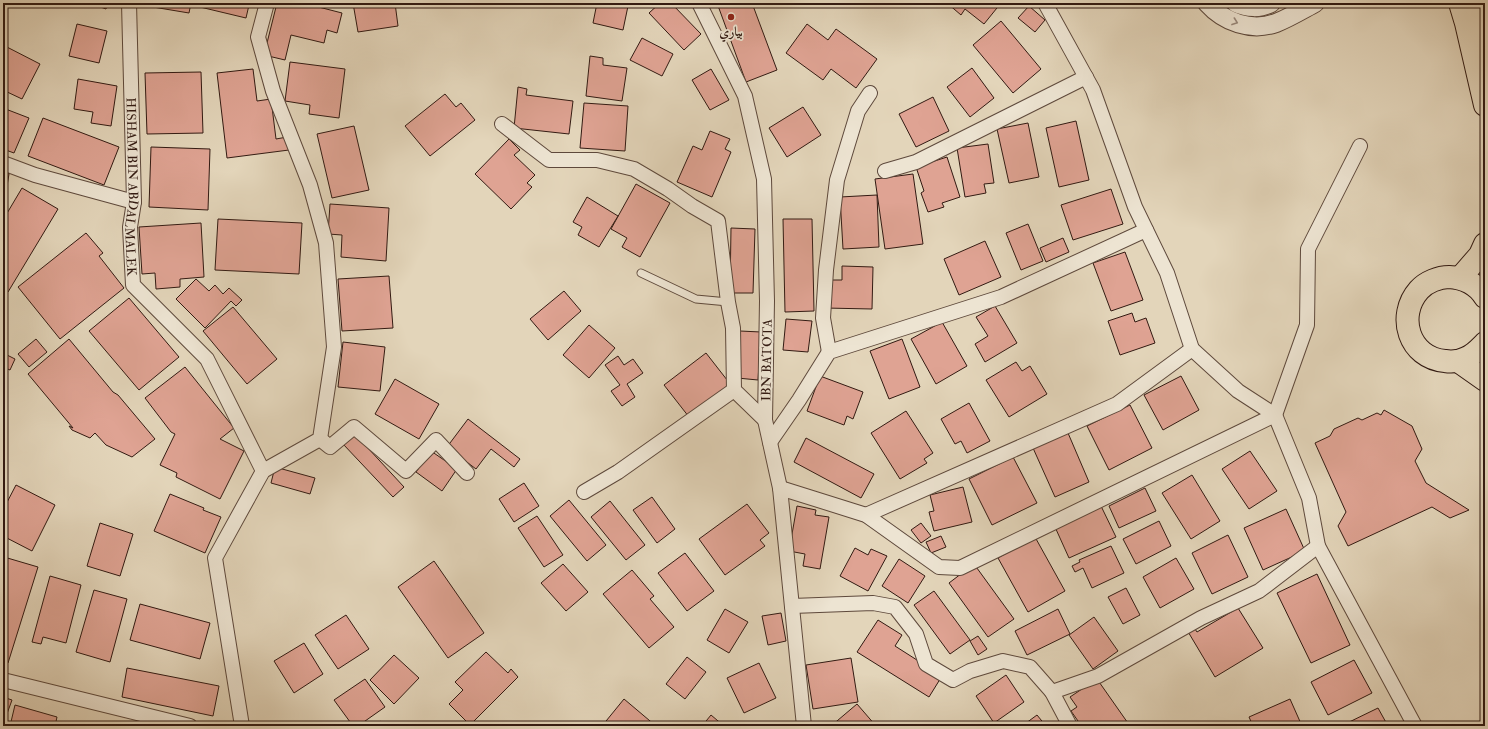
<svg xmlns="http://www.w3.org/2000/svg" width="1488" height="729" font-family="'IM FELL Double Pica',Amiri,serif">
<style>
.building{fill:#dfa393;stroke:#321a12}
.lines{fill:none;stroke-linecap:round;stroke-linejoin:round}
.service-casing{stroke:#5e493c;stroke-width:9}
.minor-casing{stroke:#5e493c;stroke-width:16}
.tertiary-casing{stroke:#5e493c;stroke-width:20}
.trunk-casing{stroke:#321a12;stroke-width:24}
.service{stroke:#ede4d2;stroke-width:7}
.minor{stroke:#ede4d2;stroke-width:14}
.tertiary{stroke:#ede4d2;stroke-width:18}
.trunk{stroke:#e3d5ba;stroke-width:22}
.oneway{stroke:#99897c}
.poi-dot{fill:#8f2418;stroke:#ede4d2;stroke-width:1.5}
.labels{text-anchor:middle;stroke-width:3.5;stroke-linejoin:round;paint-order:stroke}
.poi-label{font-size:13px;font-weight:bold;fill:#321a12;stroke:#ede4d2}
.street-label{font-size:13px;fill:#321a12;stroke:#ede4d2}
</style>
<rect width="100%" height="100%" fill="#e3d5ba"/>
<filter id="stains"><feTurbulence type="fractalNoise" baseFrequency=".005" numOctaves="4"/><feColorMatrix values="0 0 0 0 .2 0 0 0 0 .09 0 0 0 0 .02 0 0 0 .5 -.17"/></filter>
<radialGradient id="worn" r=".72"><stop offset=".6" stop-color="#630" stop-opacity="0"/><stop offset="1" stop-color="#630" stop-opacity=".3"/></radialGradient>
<g class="building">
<polygon points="90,3 108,3 106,9"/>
<polygon points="142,3 191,3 189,13 141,5"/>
<polygon points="201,3 258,3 257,7 249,5 246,18 200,7"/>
<polygon points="277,3 303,3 342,13 337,33 327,30 324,43 291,35 285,60 264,55"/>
<polygon points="353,3 395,3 398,26 358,32"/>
<polygon points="597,3 614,3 628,6 623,30 593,23"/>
<polygon points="660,3 671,3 701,34 684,50 649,13"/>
<polygon points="717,3 752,3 777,70 746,82"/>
<polygon points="947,3 1001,3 984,24 965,9 961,15"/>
<polygon points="1029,6 1045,20 1035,32 1018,18"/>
<polygon points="1001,21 1041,69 1013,93 973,45"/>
<polygon points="77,24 107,31 99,63 69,56"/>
<polygon points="807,24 828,40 836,29 877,59 856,88 831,69 823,80 786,53"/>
<polygon points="642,38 673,54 662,76 630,60"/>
<polygon points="3,45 40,64 22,99 3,90"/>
<polygon points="590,56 603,58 603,65 627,68 622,101 586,96"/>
<polygon points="290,62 345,69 339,118 309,114 310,105 285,101"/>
<polygon points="972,68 994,98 970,117 947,87"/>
<polygon points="253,69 257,101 271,99 276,139 287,137 289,150 227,158 217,73"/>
<polygon points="711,69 729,100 710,110 692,80"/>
<polygon points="201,72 203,133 147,134 145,73"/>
<polygon points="78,79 117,86 111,126 91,123 93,112 74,109"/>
<polygon points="518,87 527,89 526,95 573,101 569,134 514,128"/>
<polygon points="445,94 456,107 461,103 475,120 430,156 405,126"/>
<polygon points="933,97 949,131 916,147 899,114"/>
<polygon points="584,103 628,106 625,151 580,148"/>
<polygon points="803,107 821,135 787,157 769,128"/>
<polygon points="3,108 29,118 14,153 3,149"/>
<polygon points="43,118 119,147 104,185 28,156"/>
<polygon points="1076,121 1089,180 1059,187 1046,128"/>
<polygon points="1028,123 1039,177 1009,183 997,129"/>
<polygon points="354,126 369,190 332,198 317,134"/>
<polygon points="710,131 730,139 725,149 731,152 712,197 677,182 693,146 702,150"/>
<polygon points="509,139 520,150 514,155 535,175 527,183 532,187 511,209 475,174"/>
<polygon points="988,144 994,183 984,184 986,193 965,197 957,148"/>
<polygon points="151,147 210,149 208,210 149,207"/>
<polygon points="947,157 960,197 942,203 944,207 928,212 921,193 924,191 916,167"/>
<polygon points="3,170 9,174 6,192 3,197"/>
<polygon points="913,174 923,244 885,249 875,179"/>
<polygon points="636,184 670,203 640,257 622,247 627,238 611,229"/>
<polygon points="22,188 58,209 8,292 3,289 3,220"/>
<polygon points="1111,189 1123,224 1073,240 1061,205"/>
<polygon points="877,195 879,247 843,249 840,197"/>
<polygon points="587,197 618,216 599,247 578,235 582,227 573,222"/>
<polygon points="330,204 389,208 386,261 341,257 342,235 328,234"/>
<polygon points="218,219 302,223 299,274 215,270"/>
<polygon points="783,219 812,219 814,311 785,312"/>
<polygon points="201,223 204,277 180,279 180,287 156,289 155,273 142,274 139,227"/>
<polygon points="1028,224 1043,261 1021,270 1006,233"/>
<polygon points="731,228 755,229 753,293 730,293"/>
<polygon points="86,233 103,253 99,256 124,288 60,339 18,287"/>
<polygon points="1063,238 1069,252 1046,262 1040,248"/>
<polygon points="985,241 1001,277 959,295 944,259"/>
<polygon points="1125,252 1143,300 1111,311 1093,263"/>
<polygon points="842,266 873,267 872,309 825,308 826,280 842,280"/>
<polygon points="389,276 393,328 342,331 338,279"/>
<polygon points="196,279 209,291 215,285 223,294 229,288 242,300 236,306 231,301 205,328 176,299"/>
<polygon points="564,291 581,311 548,340 530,319"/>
<polygon points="129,298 179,357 139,390 89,331"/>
<polygon points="995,306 1017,343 985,362 975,344 988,336 976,317"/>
<polygon points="233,307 277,359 247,384 203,331"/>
<polygon points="1132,313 1135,322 1146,318 1155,343 1120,355 1108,321"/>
<polygon points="786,319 812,321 808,352 783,350"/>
<polygon points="942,322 967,366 936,384 911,339"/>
<polygon points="589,325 615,348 589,378 563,355"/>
<polygon points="740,331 761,332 758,380 737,378"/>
<polygon points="36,339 47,352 29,367 18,354"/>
<polygon points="69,339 113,392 118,395 155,439 132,457 106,445 95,433 90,438 72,430 69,426 73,428 28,374"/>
<polygon points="902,339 920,387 889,399 870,351"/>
<polygon points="343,342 385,347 380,391 338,387"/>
<polygon points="3,353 15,359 10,370 3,367"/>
<polygon points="706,353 731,385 689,417 664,385"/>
<polygon points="618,356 624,365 633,359 643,373 627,384 635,397 622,406 611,391 620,385 605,365"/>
<polygon points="1016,362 1022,371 1030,366 1047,394 1009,417 986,380"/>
<polygon points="185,367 234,428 220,439 244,451 220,499 176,477 177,473 160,465 175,434 171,432 145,398"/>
<polygon points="820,376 863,392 853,419 847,416 844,425 807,411"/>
<polygon points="1181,376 1199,410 1163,430 1144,395"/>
<polygon points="395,379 439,404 419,439 375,414"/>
<polygon points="969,403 990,441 967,453 961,441 955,444 941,419"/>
<polygon points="1130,405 1152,448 1109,470 1087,426"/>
<polygon points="1384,410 1412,426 1422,449 1415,461 1426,483 1469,510 1450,518 1432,507 1348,546 1338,526 1346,512 1315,443 1330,436 1334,429 1358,418 1362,420 1377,413 1381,415"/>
<polygon points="906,411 933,453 924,459 927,463 900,479 871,433"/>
<polygon points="468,419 520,459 514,467 491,449 476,469 447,447"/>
<polygon points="354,433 404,487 393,497 343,444"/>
<polygon points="1068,433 1089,482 1055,497 1033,448"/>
<polygon points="806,438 874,474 861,498 794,462"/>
<polygon points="431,451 457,469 442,491 416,472"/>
<polygon points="1250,451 1277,491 1249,509 1222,469"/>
<polygon points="1013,457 1037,503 992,525 969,479"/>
<polygon points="275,467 315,478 310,494 271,483"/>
<polygon points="1192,475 1220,521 1191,539 1162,493"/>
<polygon points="524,483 539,506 514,522 499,499"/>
<polygon points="16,485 55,505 32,551 3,536 3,510"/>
<polygon points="963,487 972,522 934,531 929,512 934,511 930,495"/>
<polygon points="1145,488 1156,511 1119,528 1109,506"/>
<polygon points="170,494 204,508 203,510 221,517 205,553 154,531"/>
<polygon points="652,497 675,529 657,543 633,510"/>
<polygon points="569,500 606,545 587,561 550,516"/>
<polygon points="610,501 645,545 626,560 591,517"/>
<polygon points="747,504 769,533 760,540 765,546 725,575 699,539"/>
<polygon points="797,506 816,510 815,515 829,517 820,569 803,566 805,554 789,551"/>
<polygon points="1101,506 1116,537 1069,558 1055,527"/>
<polygon points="1286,509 1305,551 1263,570 1244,528"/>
<polygon points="537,516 563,555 544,567 518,528"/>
<polygon points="1159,521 1171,546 1136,564 1123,539"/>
<polygon points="100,523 133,534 120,576 87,566"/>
<polygon points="921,523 931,536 921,543 911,530"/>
<polygon points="1228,535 1248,577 1212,594 1192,553"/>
<polygon points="941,536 946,547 931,553 926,542"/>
<polygon points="1035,537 1065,591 1028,612 998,558"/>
<polygon points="1111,546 1124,573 1092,588 1083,568 1075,572 1072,566 1080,562 1079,560"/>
<polygon points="855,548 868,555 871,549 887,556 868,591 840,576"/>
<polygon points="685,553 714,591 687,611 658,573"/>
<polygon points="4,557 38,567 8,663 3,662 3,560"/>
<polygon points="1176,558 1194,589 1160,608 1143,577"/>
<polygon points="899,559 925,576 908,603 882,586"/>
<polygon points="434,561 484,633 448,658 398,587"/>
<polygon points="563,564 588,592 566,611 541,583"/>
<polygon points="974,564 1014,619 988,637 949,583"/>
<polygon points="632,570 654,596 650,599 674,627 649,648 603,594"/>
<polygon points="1317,574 1350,645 1311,663 1277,593"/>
<polygon points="50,576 81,585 66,643 43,637 41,644 32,642"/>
<polygon points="1126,588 1140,615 1123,624 1108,597"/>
<polygon points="94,590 127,599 110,662 76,652"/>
<polygon points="934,591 970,640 950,654 914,605"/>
<polygon points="140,604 210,623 200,659 130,640"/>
<polygon points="1238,608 1263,648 1215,677 1187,630 1193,626 1197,632"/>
<polygon points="725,609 748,622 729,653 707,640"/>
<polygon points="1058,609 1070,634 1027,655 1015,631"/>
<polygon points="781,613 786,641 768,645 762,616"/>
<polygon points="346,615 369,649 338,669 315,635"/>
<polygon points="1094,617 1118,651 1093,669 1069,635"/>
<polygon points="878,620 902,635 895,646 942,676 929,697 857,652"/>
<polygon points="978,636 987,649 978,655 970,641"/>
<polygon points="304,643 323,674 294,693 274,661"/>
<polygon points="486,652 508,673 511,669 518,677 470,725 449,704 463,690 455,682"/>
<polygon points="394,655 419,678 394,704 370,680"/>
<polygon points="687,657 706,672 685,699 666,684"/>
<polygon points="851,658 858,702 813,709 806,665"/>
<polygon points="1354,660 1372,693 1328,715 1311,682"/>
<polygon points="759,663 776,698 744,713 727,678"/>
<polygon points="127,668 219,686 213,716 122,697"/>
<polygon points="1006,675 1024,702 994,723 976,696"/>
<polygon points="365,679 385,707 358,726 353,726 334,700"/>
<polygon points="1097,679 1130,726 1078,726 1075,722 1078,721 1071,711 1077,707 1070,697"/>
<polygon points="3,697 12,700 4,722 3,722"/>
<polygon points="624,699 656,726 602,726"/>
<polygon points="1290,699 1302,726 1253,726 1249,717"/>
<polygon points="857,704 876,726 831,726"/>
<polygon points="15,705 57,717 55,726 10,726"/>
<polygon points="1378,708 1388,726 1341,726"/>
<polygon points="711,715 724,726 702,726"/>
<polygon points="1037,715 1046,726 1022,726"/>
<polygon points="380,721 386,726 375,726"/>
</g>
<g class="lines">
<g class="service-casing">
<polyline id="service" points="641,273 696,299 728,302"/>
</g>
<g class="minor-casing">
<g id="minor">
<path id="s1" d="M129 3 134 202 130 227 133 285 207 359 263 471"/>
<polyline points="699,3 745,96 764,179 767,301 765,420 780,488 804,726"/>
<polyline points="1045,3 1093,90 1135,207 1167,273 1192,349 1238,391 1275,415 1309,498 1318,546 1415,726"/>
<polyline points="502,124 549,160 597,160 634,169 668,189 692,206 718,221 728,302 733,328 734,390 765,420"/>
<polyline points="3,163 35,175 134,202"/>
<polyline points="885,171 916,162 1086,77"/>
<polyline points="829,352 823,318 826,270 837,180 858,111 870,93"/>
<polyline points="320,439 330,447 354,427 406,471 436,440 467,473"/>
<polyline points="770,442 799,400 829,352 1001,297 1146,230"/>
<polyline points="780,488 866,515 939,567 960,568 1275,415 1307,325 1308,249 1360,146"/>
<polyline points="584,492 618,472 734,390"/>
<polyline points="866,515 1117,404 1192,349"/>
<polyline points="792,606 873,603 895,607 916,634 926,664 953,680 970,671 1003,661 1030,667 1052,692 1098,676 1201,618 1259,591 1318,546"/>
<polyline points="3,680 190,726"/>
<polyline points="1052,692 1070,726"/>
<polyline points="242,726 215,558 263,471 320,439 334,347 326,243 310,185 273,91 258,37 267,3"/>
</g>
</g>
<g class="tertiary-casing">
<g id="tertiary">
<path d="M1207 3C1224 22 1251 32 1276 23 1289 18 1302 10 1315 3"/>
<path d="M1236 3C1247 8 1260 9 1271 3"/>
</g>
</g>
<g class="trunk-casing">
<g id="trunk">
<polyline points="1460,3 1466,23 1485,105"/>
<polyline points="1478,3 1477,11 1483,36"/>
<polyline points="1460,278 1480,255 1485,244"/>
<path d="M1485 297C1477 284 1464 278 1449 277 1439 277 1426 282 1419 290 1396 316 1409 358 1445 361 1452 362 1460 361 1466 358 1474 355 1479 349 1485 343"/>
<polyline points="1458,361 1485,380"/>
</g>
</g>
<use href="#service" class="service"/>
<use href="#minor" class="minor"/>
<use href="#tertiary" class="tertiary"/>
<use href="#trunk" class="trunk"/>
</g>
<defs><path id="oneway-chevron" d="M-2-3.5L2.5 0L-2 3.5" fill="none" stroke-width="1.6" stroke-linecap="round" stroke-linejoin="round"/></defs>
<use class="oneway" href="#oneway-chevron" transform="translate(1235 22) rotate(20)"/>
<circle class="poi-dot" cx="731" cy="17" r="4"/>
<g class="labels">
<g class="poi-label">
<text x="731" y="36">بياري</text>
</g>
<g class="street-label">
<text dy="5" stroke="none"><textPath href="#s1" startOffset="184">HISHAM BIN ABDALMALEK</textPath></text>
<text transform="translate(766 360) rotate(-89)" y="5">IBN BATOTA</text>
</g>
</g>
<rect width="1488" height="729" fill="none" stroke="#e3d5ba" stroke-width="16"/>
<rect x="4" y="4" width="1480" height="721" fill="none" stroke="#321a12" stroke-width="2"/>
<rect x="8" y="8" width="1472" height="713" fill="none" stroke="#321a12"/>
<rect width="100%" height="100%" filter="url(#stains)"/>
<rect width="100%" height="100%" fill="url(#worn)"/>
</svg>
